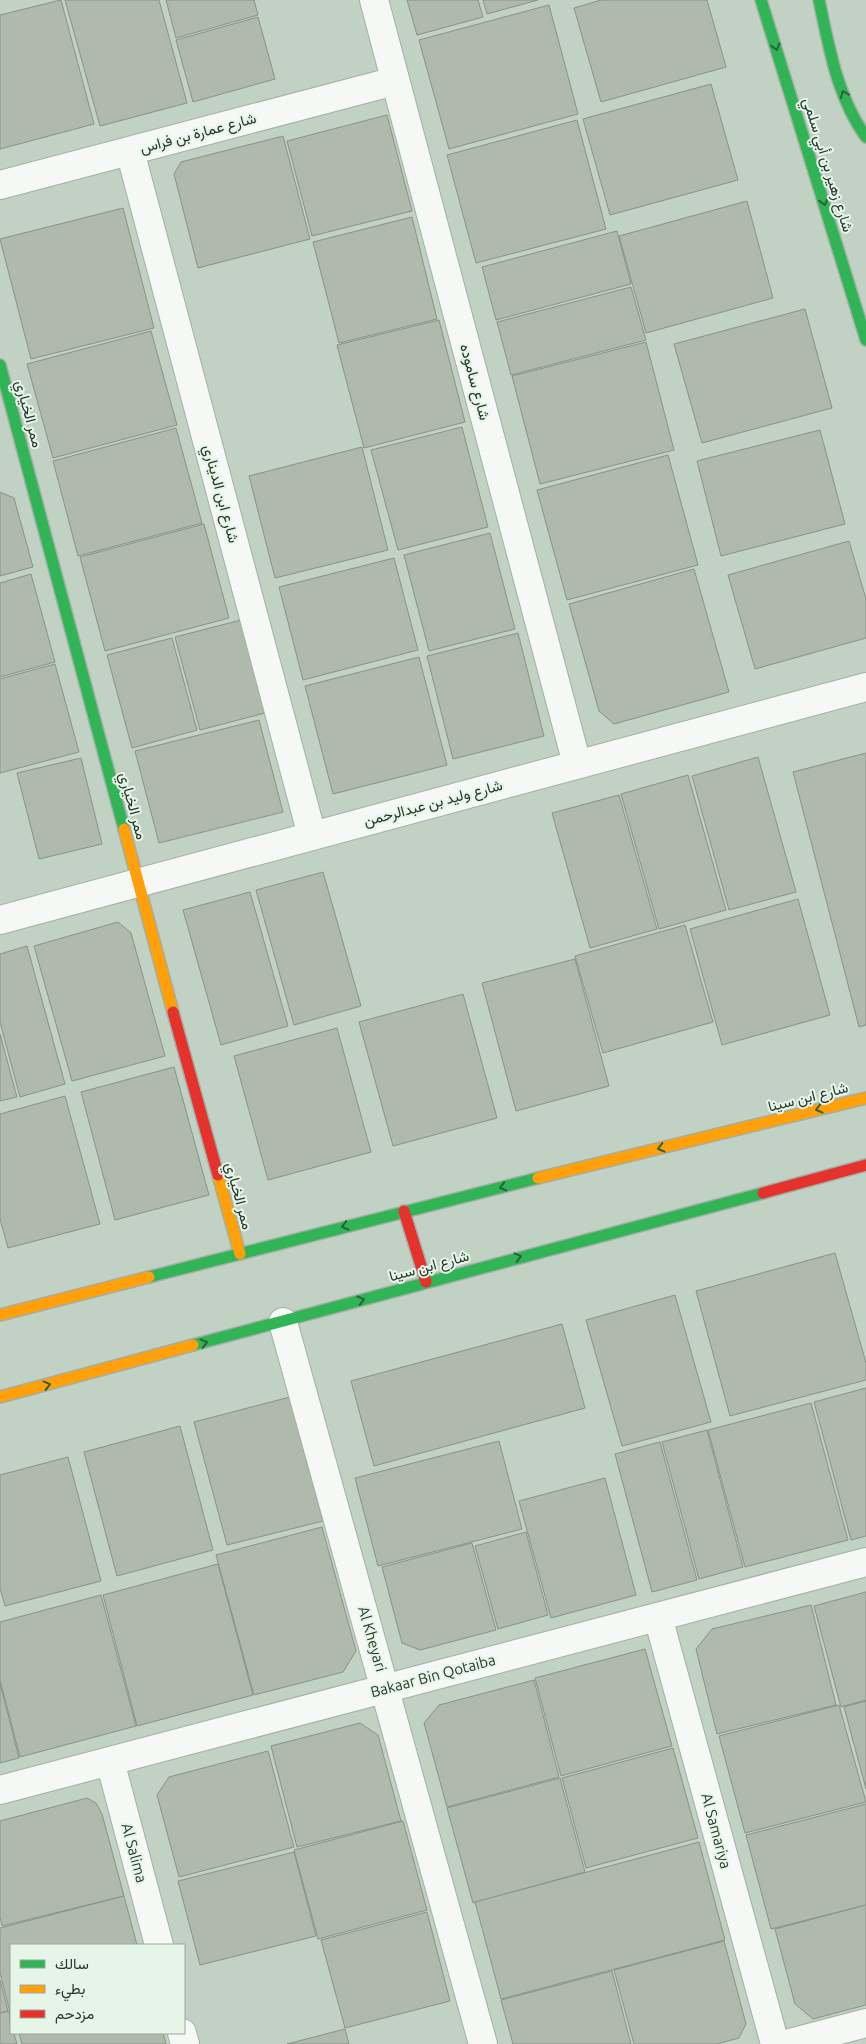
<svg xmlns="http://www.w3.org/2000/svg" width="866" height="2044" font-family="Ubuntu,Vazirmatn,sans-serif">
<style>
.building{fill:#afbaad;stroke:#889388}
.lines{fill:none;stroke-linecap:round;stroke-linejoin:round}
.street-casing{stroke:#a2b0a5;stroke-width:30}
.fast-casing{stroke:#a2b0a5;stroke-width:14}
.slow-casing{stroke:#a2b0a5;stroke-width:14}
.jam-casing{stroke:#a2b0a5;stroke-width:14}
.street{stroke:#f6f8f6;stroke-width:28}
.fast{stroke:#30b455;stroke-width:11}
.slow{stroke:#ff9f0a;stroke-width:11}
.jam{stroke:#e5322d;stroke-width:11}
.oneway{stroke:#2b613a}
.labels{text-anchor:middle;stroke-width:4;stroke-linejoin:round;paint-order:stroke}
.street-label{font-size:15px;fill:#28352b;stroke:#e5f6e9}
</style>
<rect width="100%" height="100%" fill="#c1d2c4"/>
<g class="building">
<polygon points="61,0 94,124 0,149 0,15"/>
<polygon points="65,0 159,0 187,103 100,126"/>
<polygon points="166,0 254,0 258,15 176,38"/>
<polygon points="407,0 478,0 483,17 417,35"/>
<polygon points="483,0 538,0 487,14"/>
<polygon points="601,0 707,0 726,67 601,102 574,8"/>
<polygon points="549,5 578,114 449,149 419,40"/>
<polygon points="258,17 275,79 193,102 176,40"/>
<polygon points="711,84 738,180 610,215 583,119"/>
<polygon points="387,115 412,211 312,236 287,141"/>
<polygon points="577,120 606,229 476,263 447,155"/>
<polygon points="283,136 310,239 198,268 174,174 181,162"/>
<polygon points="747,201 773,298 646,333 619,236"/>
<polygon points="123,208 154,328 31,359 0,239"/>
<polygon points="412,217 437,319 339,343 313,242"/>
<polygon points="617,231 631,284 496,320 482,267"/>
<polygon points="631,287 646,340 511,375 497,322"/>
<polygon points="805,309 832,408 702,443 674,344"/>
<polygon points="439,320 465,422 364,448 337,345"/>
<polygon points="151,331 177,425 53,458 27,364"/>
<polygon points="646,342 674,450 540,484 512,376"/>
<polygon points="462,427 488,527 398,550 371,450"/>
<polygon points="176,428 202,523 78,556 53,461"/>
<polygon points="820,430 845,524 721,556 697,461"/>
<polygon points="362,447 388,550 275,578 249,476"/>
<polygon points="668,455 698,565 567,600 537,490"/>
<polygon points="0,492 14,498 33,567 0,576"/>
<polygon points="204,524 229,618 105,651 80,557"/>
<polygon points="490,533 515,629 429,651 404,555"/>
<polygon points="849,541 866,599 866,638 755,669 728,575"/>
<polygon points="394,558 418,650 303,680 279,587"/>
<polygon points="694,569 729,692 614,724 599,711 569,604"/>
<polygon points="31,574 55,662 0,677 0,583"/>
<polygon points="241,620 265,713 200,730 175,637"/>
<polygon points="518,633 544,736 453,759 427,656"/>
<polygon points="172,638 197,730 132,748 107,655"/>
<polygon points="419,657 447,765 333,794 305,686"/>
<polygon points="55,664 79,752 0,773 0,679"/>
<polygon points="259,720 283,812 159,843 135,751"/>
<polygon points="866,753 866,1025 859,1027 793,772"/>
<polygon points="758,757 796,892 729,910 692,776"/>
<polygon points="81,758 102,844 39,859 17,773"/>
<polygon points="688,775 726,910 659,929 621,794"/>
<polygon points="619,795 657,929 590,948 552,813"/>
<polygon points="323,872 361,1006 294,1025 256,890"/>
<polygon points="250,892 288,1026 221,1045 183,910"/>
<polygon points="798,899 830,1015 722,1045 690,929"/>
<polygon points="118,922 131,933 165,1056 72,1081 34,946"/>
<polygon points="685,925 713,1022 603,1053 575,956"/>
<polygon points="27,946 65,1084 20,1097 0,1022 0,954"/>
<polygon points="575,959 609,1086 516,1111 482,983"/>
<polygon points="463,994 497,1118 393,1146 359,1022"/>
<polygon points="337,1028 371,1152 268,1180 234,1056"/>
<polygon points="0,1034 17,1097 0,1101"/>
<polygon points="174,1067 209,1195 115,1220 81,1092"/>
<polygon points="65,1096 100,1224 8,1248 0,1219 0,1114"/>
<polygon points="835,1253 866,1363 866,1380 730,1416 696,1291"/>
<polygon points="675,1295 711,1422 622,1446 586,1320"/>
<polygon points="562,1324 585,1408 374,1466 351,1381"/>
<polygon points="866,1388 866,1536 851,1540 814,1402"/>
<polygon points="290,1397 323,1521 227,1545 194,1422"/>
<polygon points="811,1403 848,1540 745,1567 708,1430"/>
<polygon points="180,1426 213,1550 117,1576 84,1452"/>
<polygon points="707,1430 743,1567 699,1579 662,1442"/>
<polygon points="499,1441 522,1529 378,1566 355,1478"/>
<polygon points="660,1442 697,1580 652,1592 615,1454"/>
<polygon points="68,1457 101,1581 5,1606 0,1588 0,1475"/>
<polygon points="605,1478 636,1595 551,1618 519,1501"/>
<polygon points="322,1527 356,1651 343,1672 254,1695 216,1555"/>
<polygon points="526,1532 548,1615 498,1629 475,1546"/>
<polygon points="472,1543 496,1630 420,1650 402,1643 382,1567"/>
<polygon points="218,1564 253,1695 137,1726 103,1595"/>
<polygon points="866,1592 866,1700 841,1707 814,1606"/>
<polygon points="101,1595 136,1726 20,1757 0,1680 0,1622"/>
<polygon points="811,1605 836,1705 717,1734 696,1649 712,1629"/>
<polygon points="645,1649 672,1746 561,1776 535,1678"/>
<polygon points="534,1680 559,1777 447,1807 424,1723 439,1705"/>
<polygon points="0,1683 19,1758 0,1763"/>
<polygon points="866,1701 866,1789 844,1707"/>
<polygon points="839,1705 866,1802 745,1833 719,1736"/>
<polygon points="360,1723 378,1735 401,1821 297,1847 271,1746"/>
<polygon points="673,1748 698,1838 586,1868 562,1778"/>
<polygon points="268,1751 294,1847 179,1877 157,1795 169,1777"/>
<polygon points="560,1778 585,1872 473,1903 447,1808"/>
<polygon points="87,1798 96,1803 102,1814 124,1896 2,1926 0,1917 0,1821"/>
<polygon points="866,1804 866,1905 771,1929 746,1835"/>
<polygon points="403,1821 427,1910 318,1939 294,1850"/>
<polygon points="699,1842 725,1940 501,1999 475,1902"/>
<polygon points="294,1852 316,1936 200,1965 178,1881"/>
<polygon points="124,1896 137,1945 11,1945 11,2016 0,1973 0,1928"/>
<polygon points="866,1905 866,2005 813,2019 795,2004 775,1929"/>
<polygon points="427,1912 450,2001 345,2028 321,1940"/>
<polygon points="724,1941 746,2024 739,2038 717,2044 634,2044 614,1970"/>
<polygon points="612,1971 631,2044 513,2044 501,2000"/>
<polygon points="0,1980 8,2011 0,2013"/>
<polygon points="9,2011 11,2033 14,2033 17,2044 0,2044 0,2013"/>
<polygon points="345,2029 349,2044 287,2044"/>
<polygon points="19,2033 163,2033 166,2044 22,2044"/>
</g>
<g class="lines">
<g class="street-casing">
<g id="street">
<polyline points="374,0 577,764"/>
<polyline points="130,151 312,836"/>
<polyline points="0,185 395,81"/>
<polyline points="0,920 866,687"/>
<polyline points="283,1322 483,2044"/>
<polyline points="658,1617 775,2044"/>
<polyline points="110,1761 159,1945"/>
<polyline points="0,1790 866,1562"/>
<polyline points="182,2033 185,2044"/>
<polyline points="786,2044 866,2023"/>
</g>
</g>
<g class="fast-casing">
<g id="fast">
<polyline points="761,0 866,340"/>
<path d="M819 0C829 47 837 97 866 137"/>
<polyline points="0,365 124,829"/>
<polyline points="149,1277 538,1178"/>
<polyline points="193,1345 763,1193"/>
</g>
</g>
<g class="slow-casing">
<g id="slow">
<polyline points="124,829 173,1012"/>
<polyline points="218,1175 240,1254"/>
<polyline points="538,1178 866,1098"/>
<polyline points="0,1315 149,1277"/>
<polyline points="0,1397 193,1345"/>
</g>
</g>
<g class="jam-casing">
<g id="jam">
<polyline points="173,1012 218,1175"/>
<polyline points="763,1193 866,1165"/>
<polyline points="404,1211 426,1282"/>
</g>
</g>
<use href="#street" class="street"/>
<use href="#fast" class="fast"/>
<use href="#slow" class="slow"/>
<use href="#jam" class="jam"/>
</g>
<defs><path id="oneway-chevron" d="M-2-3.5L2.5 0L-2 3.5" fill="none" stroke-width="1.6" stroke-linecap="round" stroke-linejoin="round" transform="scale(1.25)"/></defs>
<g class="oneway">
<use href="#oneway-chevron" transform="translate(776 47) rotate(73)"/>
<use href="#oneway-chevron" transform="translate(844 94) rotate(-113)"/>
<use href="#oneway-chevron" transform="translate(824 202) rotate(73)"/>
<use href="#oneway-chevron" transform="translate(819 1109) rotate(166)"/>
<use href="#oneway-chevron" transform="translate(661 1148) rotate(166)"/>
<use href="#oneway-chevron" transform="translate(503 1187) rotate(166)"/>
<use href="#oneway-chevron" transform="translate(345 1226) rotate(165)"/>
<use href="#oneway-chevron" transform="translate(518 1257) rotate(-15)"/>
<use href="#oneway-chevron" transform="translate(361 1300) rotate(-16)"/>
<use href="#oneway-chevron" transform="translate(204 1343) rotate(-15)"/>
<use href="#oneway-chevron" transform="translate(47 1385) rotate(-15)"/>
</g>
<g class="labels">
<g class="street-label">
<text transform="translate(198 133) rotate(-15)" y="5">شارع عمارة بن فراس</text>
<text transform="translate(828 165) rotate(73)" y="5">شارع زهير بن أبي سلمي</text>
<text transform="translate(475 382) rotate(75)" y="5">شارع ساموده</text>
<text transform="translate(29 414) rotate(75)" y="5">ممر الخياري</text>
<text transform="translate(221 494) rotate(75)" y="5">شارع ابن الديناري</text>
<text transform="translate(433 803) rotate(-15)" y="5">شارع وليد بن عبدالرحمن</text>
<text transform="translate(133 806) rotate(75)" y="5">ممر الخياري</text>
<text transform="translate(808 1097) rotate(-14)" y="5">شارع ابن سينا</text>
<text transform="translate(239 1196) rotate(75)" y="5">ممر الخياري</text>
<text transform="translate(429 1266) rotate(-15)" y="5">شارع ابن سينا</text>
<text transform="translate(372 1639) rotate(74)" y="5">Al Kheyari</text>
<text transform="translate(433 1676) rotate(-15)" y="5">Bakaar Bin Qotaiba</text>
<text transform="translate(716 1831) rotate(75)" y="5">Al Samariya</text>
<text transform="translate(134 1853) rotate(75)" y="5">Al Salima</text>
</g>
</g>
<rect x="10" y="1944" width="175" height="90" fill="#e5f6e9" stroke="#99a99d"/>
<rect x="20" y="1960" width="25" height="8" fill="#30b455" stroke="#99a99d"/>
<text x="55" y="1969" font-size="15" fill="#28352b">سالك</text>
<rect x="20" y="1985" width="25" height="8" fill="#ff9f0a" stroke="#99a99d"/>
<text x="55" y="1994" font-size="15" fill="#28352b">بطيء</text>
<rect x="20" y="2010" width="25" height="8" fill="#e5322d" stroke="#99a99d"/>
<text x="55" y="2019" font-size="15" fill="#28352b">مزدحم</text>
</svg>
